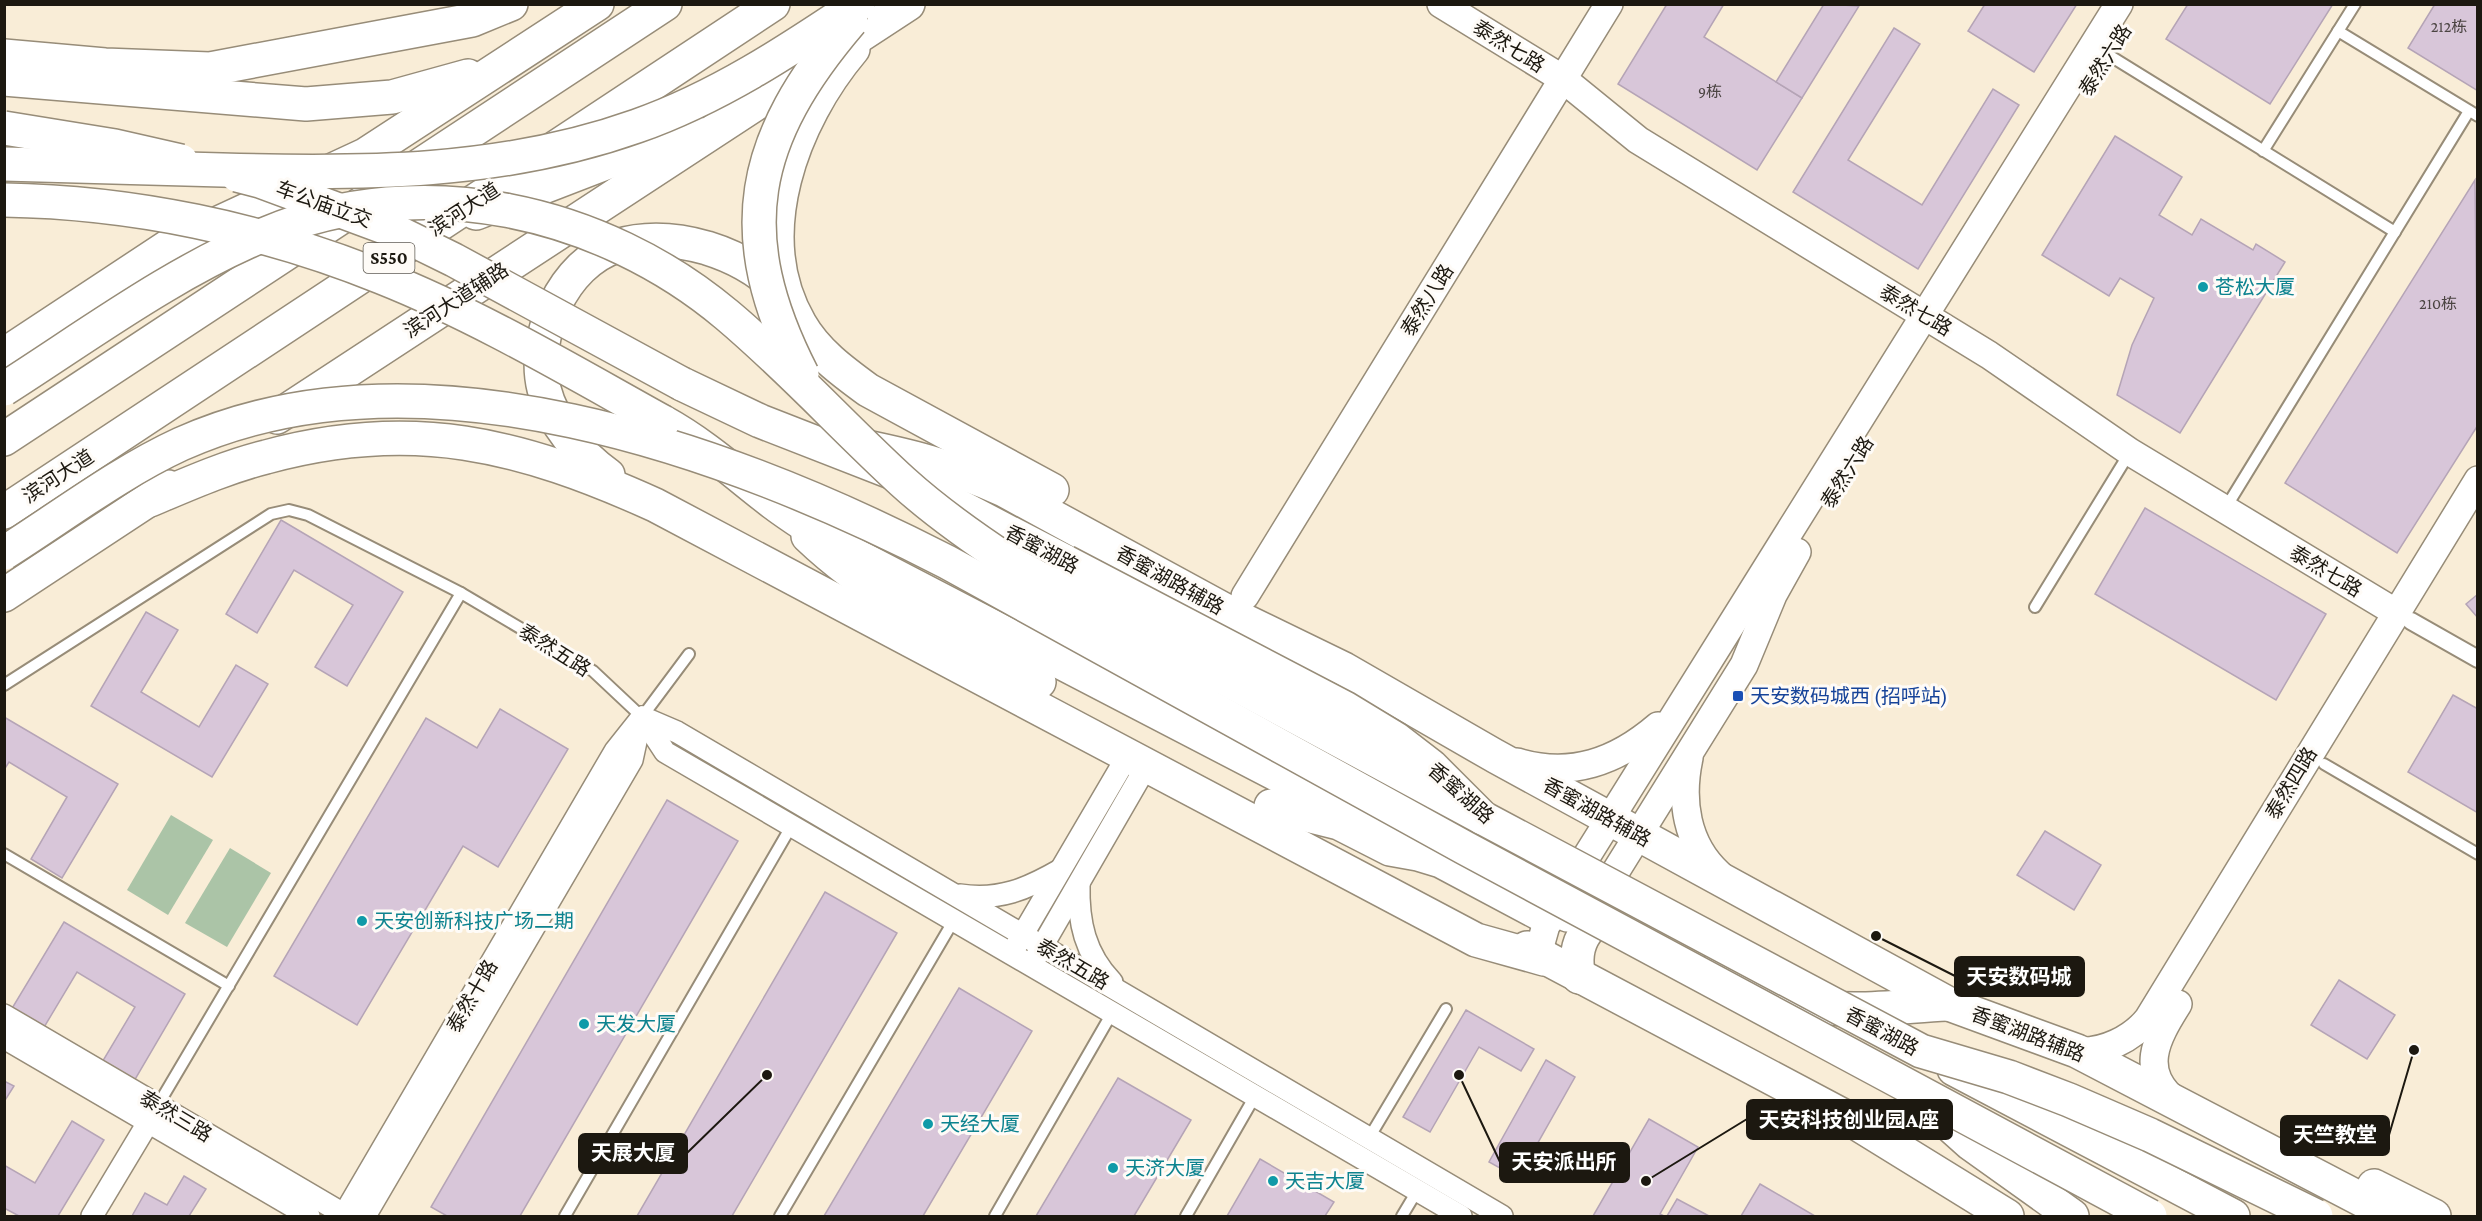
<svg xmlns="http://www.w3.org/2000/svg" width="2482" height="1221" font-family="'Crimson Pro','Noto Sans SC',serif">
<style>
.green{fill:#abc4a7}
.building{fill:#d8c6d9;stroke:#b5a4b6;stroke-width:1.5}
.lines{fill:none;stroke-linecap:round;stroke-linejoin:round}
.service-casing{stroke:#978c78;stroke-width:14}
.pedestrian-casing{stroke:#978c78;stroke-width:20}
.minor-casing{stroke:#978c78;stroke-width:24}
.tertiary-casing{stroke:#978c78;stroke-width:30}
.primary-casing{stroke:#978c78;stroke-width:36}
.trunk-casing{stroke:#978c78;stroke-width:36}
.service{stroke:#fff;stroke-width:10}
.pedestrian{stroke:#fff;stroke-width:16}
.minor{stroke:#fff;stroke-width:21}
.tertiary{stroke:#fff;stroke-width:27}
.primary{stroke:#fff;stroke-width:33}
.trunk{stroke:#fff;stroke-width:33}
.primary-bridge-casing{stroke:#978c78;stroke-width:36;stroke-linecap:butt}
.trunk-bridge-casing{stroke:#978c78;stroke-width:36;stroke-linecap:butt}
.primary-bridge{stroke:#fff;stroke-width:33}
.trunk-bridge{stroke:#fff;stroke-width:33}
.culture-dot{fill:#0f9aa8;stroke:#fefbf7;stroke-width:2}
.transit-dot{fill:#1a4fb4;stroke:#fefbf7;stroke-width:2}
.labels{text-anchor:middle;stroke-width:6;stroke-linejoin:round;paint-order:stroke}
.number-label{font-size:16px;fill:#4b4442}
.shield{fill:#fefbf7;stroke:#605c55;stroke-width:1.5}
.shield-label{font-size:18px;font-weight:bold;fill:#1c1810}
.street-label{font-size:20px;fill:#1c1810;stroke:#fefbf7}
.culture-label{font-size:20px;fill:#0d838f;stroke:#fefbf7;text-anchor:start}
.transit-label{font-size:20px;fill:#164399;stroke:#fefbf7;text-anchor:start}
.leader{fill:none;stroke:#1c1810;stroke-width:2}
.callout-dot{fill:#1c1810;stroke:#fefbf7;stroke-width:2}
.callout{fill:#1c1810;stroke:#1c1810;stroke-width:2}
.callout-label{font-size:21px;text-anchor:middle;font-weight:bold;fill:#fff}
</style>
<rect width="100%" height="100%" fill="#f9edd7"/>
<g class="green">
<polygon points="171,815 213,840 168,915 127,890"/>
<polygon points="230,848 271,873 227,947 185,923"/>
</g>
<g class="building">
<polygon points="1667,4 1724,4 1704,37 1802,98 1757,170 1618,84"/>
<polygon points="1824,4 1859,6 1802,98 1776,82"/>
<polygon points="1985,4 2077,4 2034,72 1968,31"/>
<polygon points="2188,4 2333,4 2270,104 2166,39"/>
<polygon points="2435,4 2478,4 2478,91 2408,48"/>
<polygon points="1894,28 1920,44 1848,160 1922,205 1993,89 2019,105 1918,269 1793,192"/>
<polygon points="2115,136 2182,177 2159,215 2192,235 2201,219 2253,250 2256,244 2285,262 2180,433 2117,395 2132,345 2154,298 2120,278 2109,296 2042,255"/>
<polygon points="2475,180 2478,425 2397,553 2285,483"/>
<polygon points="2145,508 2326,614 2276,700 2095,594"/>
<polygon points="281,520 403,592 347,686 315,667 353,605 294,570 257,633 226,614"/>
<polygon points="2478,594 2478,618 2466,604"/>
<polygon points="146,612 178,630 141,692 199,727 236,665 268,684 212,777 91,706"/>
<polygon points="2453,695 2478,709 2478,813 2408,772"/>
<polygon points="500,709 568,749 498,867 463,846 357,1025 274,976 426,718 477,748"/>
<polygon points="4,717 118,784 62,878 31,859 67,797 9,762 4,770"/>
<polygon points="667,800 738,841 520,1216 447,1216 431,1207"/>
<polygon points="2045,831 2101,865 2074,910 2017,875"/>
<polygon points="825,892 897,933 732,1216 637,1216"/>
<polygon points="64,922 185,994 130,1088 98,1069 135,1007 77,972 40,1034 8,1015"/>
<polygon points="2339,980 2395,1015 2367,1059 2311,1025"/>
<polygon points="959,988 1032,1031 923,1216 824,1216"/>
<polygon points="1466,1010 1534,1049 1521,1071 1479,1047 1430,1132 1403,1117"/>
<polygon points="1546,1060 1575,1077 1518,1178 1489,1162"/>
<polygon points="1118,1078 1191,1120 1134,1216 1036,1216"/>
<polygon points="4,1081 14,1086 4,1102"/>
<polygon points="1649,1119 1698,1147 1660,1214 1664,1216 1593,1216"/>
<polygon points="72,1121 104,1140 58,1216 19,1216 4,1208 4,1165 35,1183"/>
<polygon points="1260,1159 1334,1202 1325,1216 1227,1216"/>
<polygon points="184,1176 206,1189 189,1216 132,1216 145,1193 167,1205"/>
<polygon points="1760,1184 1815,1216 1741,1216"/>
<polygon points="1677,1199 1709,1216 1667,1216"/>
</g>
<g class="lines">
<g class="service-casing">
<g id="service">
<polyline points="2338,31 2478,116"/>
<polyline points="2094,46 2395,232"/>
<polyline points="2263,151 2355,4"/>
<polyline points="2225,509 2469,111"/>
<polyline points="2035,607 2130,452"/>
<polyline points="4,685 271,514 289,510 308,515 461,593 593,671 642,717 689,654"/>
<polyline points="2324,764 2478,854"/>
<polyline points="4,854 229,986"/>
<polyline points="158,1105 461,593"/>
<polyline points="1369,1138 1446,1009"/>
<polyline points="565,1216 792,825"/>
<polyline points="780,1216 954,920"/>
<polyline points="995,1216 1112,1013"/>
<polyline points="1186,1216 1255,1096"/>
<polyline points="1402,1216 1417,1191"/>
</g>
</g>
<g class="pedestrian-casing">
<polyline id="pedestrian" points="2411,621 2478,659"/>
</g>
<g class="minor-casing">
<g id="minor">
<polyline points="642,717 677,732 1502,1216"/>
<polyline points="642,717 665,752 1461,1216"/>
<path d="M1079 884C1078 922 1085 954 1112 982"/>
<path d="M960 895C999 901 1027 889 1060 870"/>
<polyline points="1016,946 1128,755"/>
<polyline points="1036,957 1147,765"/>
<polyline points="4,1015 347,1216"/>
<polyline points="4,1038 309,1216"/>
<polyline points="92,1216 155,1111"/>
<polyline points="343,1216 615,751 642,717"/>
<polyline points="365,1216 632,760 640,723"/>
</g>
</g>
<g class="tertiary-casing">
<g id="tertiary">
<polyline points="1441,4 1563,79 1638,140 1989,355 2130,452 2395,612"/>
<polyline points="1245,596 1609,4"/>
<path d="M1689 758C1680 800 1686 844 1719 874"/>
<path d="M1517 762C1571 778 1616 762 1658 726"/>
<polyline points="1567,918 1586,911 1601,895 1744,665 1773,595 1797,552"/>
<polyline points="1544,959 1541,943 1548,918 2119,4"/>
<path d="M2178 1004C2156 1039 2137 1072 2179 1104"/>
<path d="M2077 1051C2103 1053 2132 1039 2148 1019L2478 480"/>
</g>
</g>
<g class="primary-casing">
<g id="primary">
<path d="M853 49C793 120 748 235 800 324 816 352 842 371 868 390L1052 490"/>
<polyline points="4,56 105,65 210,69 472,20 511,4"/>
<polyline points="4,79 306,104 392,97 468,76"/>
<polyline points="476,213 691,130"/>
<polyline points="4,355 169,246 365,155 597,4"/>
<polyline points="277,417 908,4"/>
<path d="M851 444C907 455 952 466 1004 490L1241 619 1344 669 1495 756 1949 1004 2077 1051 2393 1216"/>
<path d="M608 475C579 454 553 424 544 389 531 337 563 263 617 246 646 237 679 240 707 248 736 257 760 270 781 292"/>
<path d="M150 500C188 484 226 467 266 457 412 417 520 444 655 505L1476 940 1544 959"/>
<path d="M808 536C875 600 958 639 1039 682"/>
<polyline points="4,595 168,487"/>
<polyline points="1271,806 1339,823 1390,849 1418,854 1441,861 1548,918"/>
<polyline points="1527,948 1853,1121 2007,1216"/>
<path d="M1719 966C1745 980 1771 996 1799 1003 1846 1015 1900 1006 1947 1004"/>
<path d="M1579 977C1571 944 1589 911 1626 917"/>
<polyline points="2374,1186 2434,1216"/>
</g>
</g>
<g class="trunk-casing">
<g id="trunk">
<polyline points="682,384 760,421 901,476 1066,562"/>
<path d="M663 422C703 444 735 473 771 501 796 520 822 536 849 552L1324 799 1350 812 1435 839"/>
<polyline points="4,439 665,4"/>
<polyline points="4,512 773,4"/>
<polyline points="1954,1069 2233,1216"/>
<polyline points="1922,1100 1970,1143 2072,1216"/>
</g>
</g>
<use href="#service" class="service"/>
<use href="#pedestrian" class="pedestrian"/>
<use href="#minor" class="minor"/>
<use href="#tertiary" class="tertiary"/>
<use href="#primary" class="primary"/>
<use href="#trunk" class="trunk"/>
<g class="primary-bridge-casing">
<g id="primary-bridge">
<polyline points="4,128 115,146 181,161"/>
<polyline points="237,175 260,181 395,231 454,260 682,384"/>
<path d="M4 200C132 202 262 229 381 277 479 316 571 371 663 422"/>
</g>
</g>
<g class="trunk-bridge-casing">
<g id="trunk-bridge">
<path d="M4 164C77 166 149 168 222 170 363 174 502 174 637 126 717 98 788 51 858 4"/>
<path d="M802 374C730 233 750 139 851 21"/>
<path d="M4 389C90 334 173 272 268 233 422 169 602 210 727 315 789 367 843 427 903 482 936 512 973 538 1011 563L1483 818"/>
<path d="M4 553C61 517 120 472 181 444 420 337 729 450 947 562L1465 848 2150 1216"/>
<polyline points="1066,562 1345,708 1396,739 1431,766 1483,818 1921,1051 2009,1077 2069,1100 2150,1135 2316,1216"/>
</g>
</g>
<use href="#primary-bridge" class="primary-bridge"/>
<use href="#trunk-bridge" class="trunk-bridge"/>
</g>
<g class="culture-dot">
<circle cx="2203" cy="287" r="6"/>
<circle cx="362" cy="921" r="6"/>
<circle cx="584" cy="1024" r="6"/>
<circle cx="928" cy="1124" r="6"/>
<circle cx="1113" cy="1168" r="6"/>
<circle cx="1273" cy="1181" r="6"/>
</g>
<rect class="transit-dot" x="1732" y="690" width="12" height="12" rx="3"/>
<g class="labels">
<g class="number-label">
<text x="2449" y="32">212栋</text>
<text x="1710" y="97">9栋</text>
<text x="2438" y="309">210栋</text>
</g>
<rect class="shield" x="363.5" y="243" width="51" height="30" rx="4.5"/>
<g class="shield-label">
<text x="389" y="264">S550</text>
</g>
<g class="street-label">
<text transform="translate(1509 46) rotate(32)" y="7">泰然七路</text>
<text transform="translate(2105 60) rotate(-58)" y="7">泰然六路</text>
<text transform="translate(324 204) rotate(20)" y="7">车公庙立交</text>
<text transform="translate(464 209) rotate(-33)" y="7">滨河大道</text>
<text transform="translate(456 300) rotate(-33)" y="7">滨河大道辅路</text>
<text transform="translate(1427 300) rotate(-58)" y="7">泰然八路</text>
<text transform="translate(1916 310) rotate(31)" y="7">泰然七路</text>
<text transform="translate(1847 472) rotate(-58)" y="7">泰然六路</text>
<text transform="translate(58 476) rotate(-33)" y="7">滨河大道</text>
<text transform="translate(1042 549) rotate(28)" y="7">香蜜湖路</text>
<text transform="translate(2326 571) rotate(31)" y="7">泰然七路</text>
<text transform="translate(1170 580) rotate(29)" y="7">香蜜湖路辅路</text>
<text transform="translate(555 650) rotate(32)" y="7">泰然五路</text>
<text transform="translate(2291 783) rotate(-59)" y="7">泰然四路</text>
<text transform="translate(1461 793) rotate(42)" y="7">香蜜湖路</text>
<text transform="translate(1597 812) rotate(29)" y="7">香蜜湖路辅路</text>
<text transform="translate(1073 964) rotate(30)" y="7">泰然五路</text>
<text transform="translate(472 996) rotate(-60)" y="7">泰然十路</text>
<text transform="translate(1882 1031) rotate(28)" y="7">香蜜湖路</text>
<text transform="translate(2028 1034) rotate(21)" y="7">香蜜湖路辅路</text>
<text transform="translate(176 1116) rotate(31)" y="7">泰然三路</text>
</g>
<g class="culture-label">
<text x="2215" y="294">苍松大厦</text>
<text x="374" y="928">天安创新科技广场二期</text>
<text x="596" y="1031">天发大厦</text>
<text x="940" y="1131">天经大厦</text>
<text x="1125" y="1175">天济大厦</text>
<text x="1285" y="1188">天吉大厦</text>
</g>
<g class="transit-label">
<text x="1750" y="703">天安数码城西 (招呼站)</text>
</g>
</g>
<path class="leader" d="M1876 936L1955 976M1646 1181L1747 1119M2414 1050L2389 1135M767 1075L687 1153M1459 1075L1500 1162"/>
<g class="callout-dot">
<circle cx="1876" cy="936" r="6"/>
<circle cx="1646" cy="1181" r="6"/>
<circle cx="2414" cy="1050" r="6"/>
<circle cx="767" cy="1075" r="6"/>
<circle cx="1459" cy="1075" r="6"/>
</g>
<g class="callout">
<rect x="1955" y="957" width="129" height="39" rx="6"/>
<rect x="1747" y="1100" width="205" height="39" rx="6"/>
<rect x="2281" y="1116" width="108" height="39" rx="6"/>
<rect x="579" y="1134" width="108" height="39" rx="6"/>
<rect x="1500" y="1143" width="129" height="39" rx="6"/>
</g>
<g class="callout-label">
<text x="2019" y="984">天安数码城</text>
<text x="1849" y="1127">天安科技创业园A座</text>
<text x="2335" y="1142">天竺教堂</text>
<text x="633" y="1160">天展大厦</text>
<text x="1564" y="1169">天安派出所</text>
</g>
<rect width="2482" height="1221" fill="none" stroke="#1c1810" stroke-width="12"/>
</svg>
